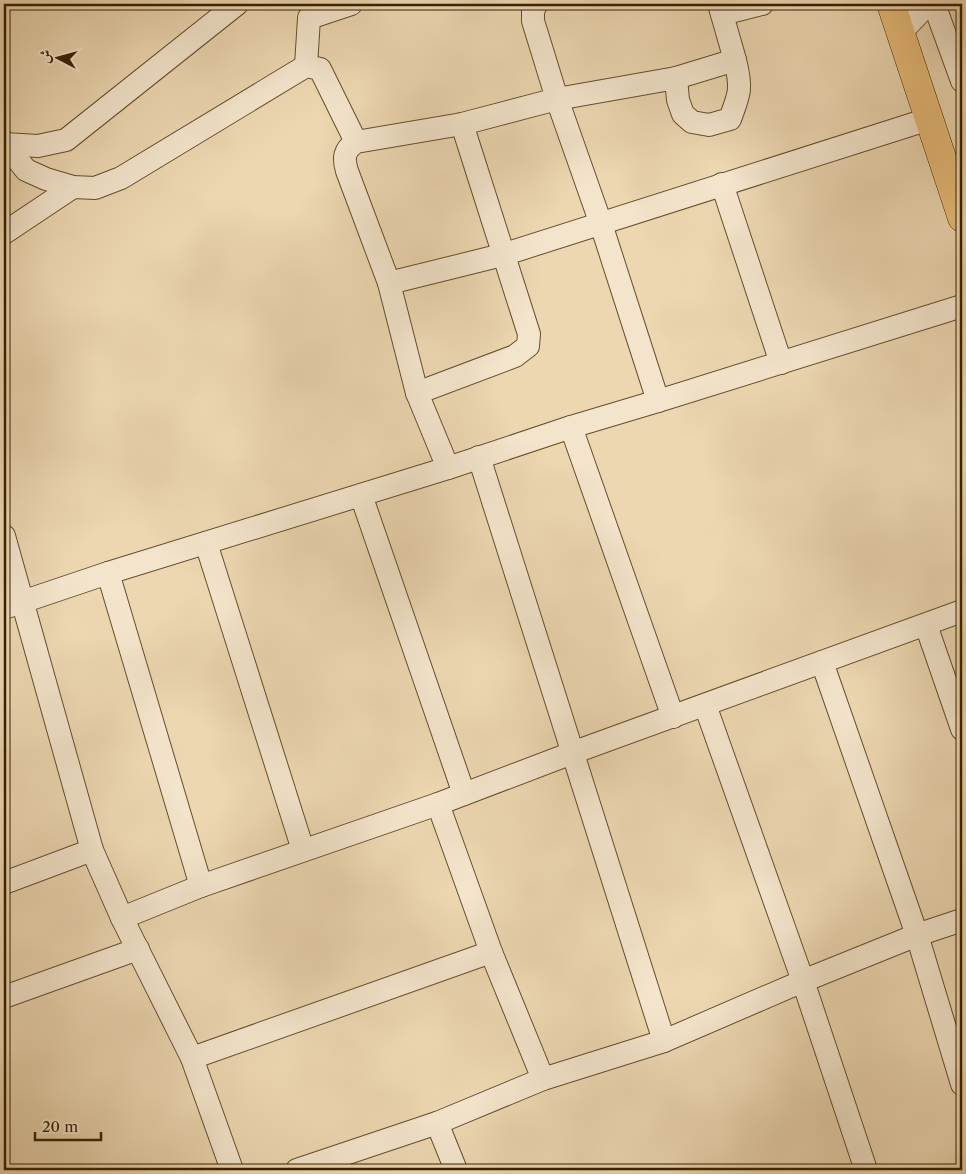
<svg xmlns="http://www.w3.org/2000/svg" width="966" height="1174" font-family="'Libre Caslon Text',Amiri,serif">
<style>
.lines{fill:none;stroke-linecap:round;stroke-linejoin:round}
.minor-casing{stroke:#644e2c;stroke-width:24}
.major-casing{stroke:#372000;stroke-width:29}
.minor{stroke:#f3e5cc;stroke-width:22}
.major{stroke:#e6bc78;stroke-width:28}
</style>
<rect width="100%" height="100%" fill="#ecd7b1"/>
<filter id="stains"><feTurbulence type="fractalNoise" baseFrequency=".004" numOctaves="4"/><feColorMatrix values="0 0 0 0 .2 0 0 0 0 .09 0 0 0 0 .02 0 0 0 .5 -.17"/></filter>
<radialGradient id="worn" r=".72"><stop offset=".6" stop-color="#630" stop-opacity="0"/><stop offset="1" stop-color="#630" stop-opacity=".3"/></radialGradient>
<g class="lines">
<g class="minor-casing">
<g id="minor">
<polyline points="536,4 533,12 533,21 557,99 601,224 658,401"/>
<polyline points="934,4 962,81"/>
<polyline points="722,14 762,4"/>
<polyline points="901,32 928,4"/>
<polyline points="306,66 309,18 351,4"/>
<path d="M676 78 678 100 683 114 692 122 709 125 730 119C740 93 742 88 735 60"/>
<polyline points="4,142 5,144 38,146 66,140 237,4"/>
<polyline points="5,144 26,170 46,179 73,187 95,188 121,178 306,66 320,69 356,142"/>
<polyline points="722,184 781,363"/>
<polyline points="4,233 73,187"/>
<polyline points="389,283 502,255 929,119"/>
<polyline points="417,393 515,356 528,346 529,334 462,124"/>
<polyline points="571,427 673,717"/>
<polyline points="479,457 664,1041"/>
<path d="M448 468 417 393 389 283 347 171C343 158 344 150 356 142L462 124 557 99 676 78 735 60 719 4"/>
<polyline points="361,495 464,794"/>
<polyline points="4,536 92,850 122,918 192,1058 232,1170"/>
<polyline points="206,543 303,850"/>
<polyline points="108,573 201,886"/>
<polyline points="4,608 108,573 448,468 571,427 658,401 962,306"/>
<polyline points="926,625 962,729"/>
<polyline points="822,662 917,935 962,1084"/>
<polyline points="705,705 803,981 917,935 962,920"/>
<polyline points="438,804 491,952 543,1079"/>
<polyline points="4,883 92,850"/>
<polyline points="122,918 201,886 438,804 572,753 962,611"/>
<polyline points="4,997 138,949"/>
<polyline points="192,1058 491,952"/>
<polyline points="437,1123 456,1170"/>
<polyline points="297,1170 437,1123 543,1079 664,1041 803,981 866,1170"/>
</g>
</g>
<g class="major-casing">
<polyline id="major" points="891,4 962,218"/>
</g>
<use href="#minor" class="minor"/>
<use href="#major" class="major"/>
</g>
<rect width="966" height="1174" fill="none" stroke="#ecd7b1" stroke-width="20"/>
<rect x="5" y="5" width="956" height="1164" fill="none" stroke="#372000" stroke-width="2.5"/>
<rect x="10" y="10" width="946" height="1154" fill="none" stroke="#372000"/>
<g transform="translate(58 58) rotate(276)" stroke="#f3e5cc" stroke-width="4" paint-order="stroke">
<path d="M0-4L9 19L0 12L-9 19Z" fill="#372000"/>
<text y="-8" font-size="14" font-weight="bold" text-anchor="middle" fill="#372000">ش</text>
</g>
<path d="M35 1132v8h66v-8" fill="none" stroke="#372000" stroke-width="2.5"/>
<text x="42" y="1132" font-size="15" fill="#372000" stroke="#f3e5cc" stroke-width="4" paint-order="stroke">20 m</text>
<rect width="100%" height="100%" filter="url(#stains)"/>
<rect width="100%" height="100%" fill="url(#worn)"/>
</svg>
